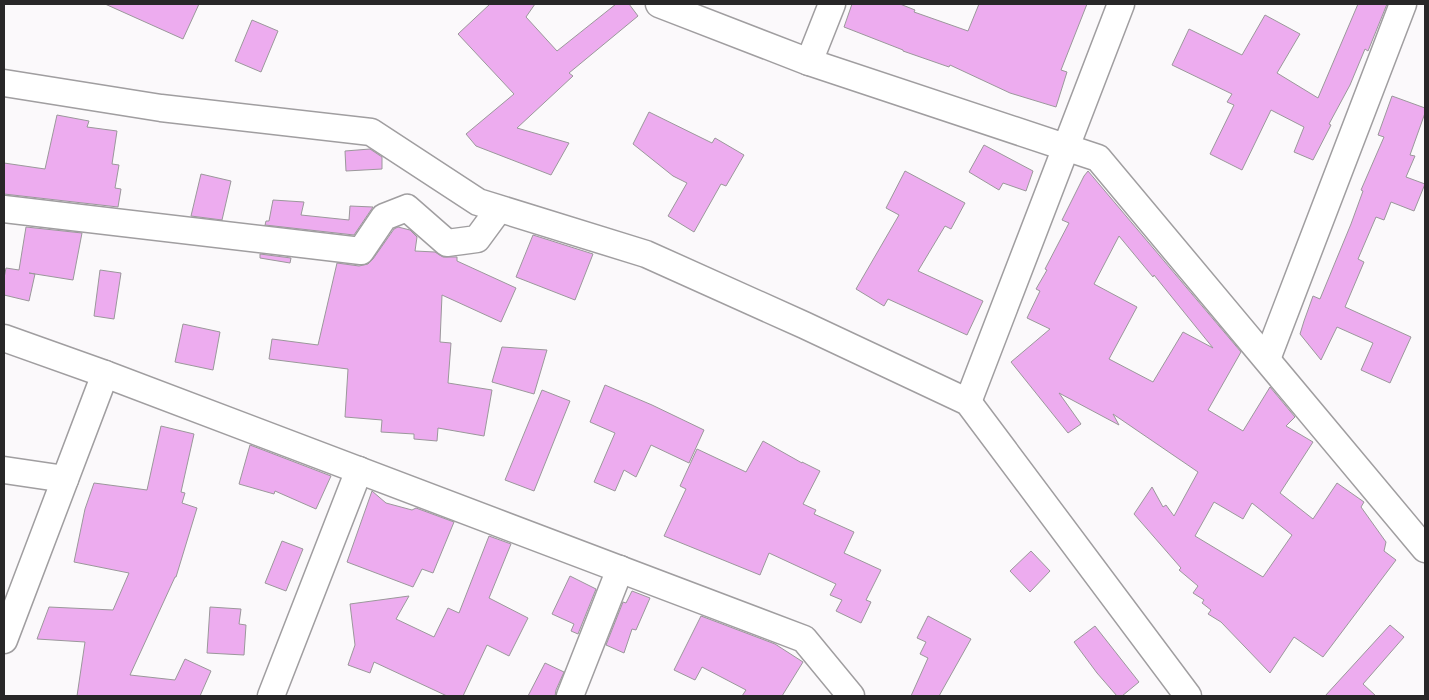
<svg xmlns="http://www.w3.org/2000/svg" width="1429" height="700" font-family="Jost,sans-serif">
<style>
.building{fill:#edacef;stroke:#9b989b;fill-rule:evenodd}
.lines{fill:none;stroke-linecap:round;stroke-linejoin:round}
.minor-casing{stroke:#a09ea0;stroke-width:29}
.minor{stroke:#fff;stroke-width:26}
</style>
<rect width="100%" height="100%" fill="#fbf9fb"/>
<g class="building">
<polygon points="105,4 199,4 183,39"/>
<polygon points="490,4 535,4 526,17 557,51 616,4 629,4 638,16 569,73 573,76 517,128 569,143 551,175 476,146 466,134 514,94 458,34"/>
<polygon points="852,4 900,4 915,10 914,12 968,31 979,4 1087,4 1061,70 1067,72 1056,107 1010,93 950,65 949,67 903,51 903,50 844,27"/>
<polygon points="1358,4 1387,4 1368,51 1365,49 1350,85 1329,124 1331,125 1313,160 1294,152 1304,127 1271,110 1242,170 1210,154 1234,105 1227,102 1232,94 1172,65 1189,29 1242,55 1265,15 1300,34 1277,73 1318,98"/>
<polygon points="252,20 278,31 261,72 235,61"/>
<polygon points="1392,96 1425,108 1425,113 1410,155 1415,156 1406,177 1425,184 1414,211 1391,202 1384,220 1376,217 1358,259 1364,262 1345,307 1411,337 1390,383 1361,370 1373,343 1337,327 1321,360 1300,334 1304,321 1313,296 1320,299 1351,224 1363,191 1361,190 1384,137 1378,135"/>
<polygon points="649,112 712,143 715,138 744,155 726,186 721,184 694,232 668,216 687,183 673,176 633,144"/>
<polygon points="57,115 89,121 87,127 117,131 112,164 119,165 115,188 121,189 118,207 4,194 4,163 45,169"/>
<polygon points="984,145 1033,171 1026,191 1003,183 999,190 969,172"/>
<polygon points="370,149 382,157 382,169 346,171 345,151"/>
<polygon points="905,171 965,203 951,229 945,226 918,271 983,301 967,335 888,299 884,306 856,289 899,215 886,208"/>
<path d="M1088 171 1241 352 1208 410 1243 431 1270 387 1295 417 1286 426 1313 442 1280 493 1313 519 1337 483 1364 502 1361 507 1386 542 1384 551 1396 560 1323 657 1294 637 1270 673 1221 622 1208 614 1211 610 1202 603 1204 600 1193 593 1198 586 1179 570 1181 568 1134 514 1152 487 1163 507 1166 505 1174 516 1198 472 1113 414 1119 425 1059 393 1081 424 1068 433 1011 362 1050 329 1027 318 1040 291 1036 289 1047 270 1045 269 1069 223 1062 220 1084 176ZM1119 236 1153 277 1154 275 1213 348 1183 332 1153 382 1109 359 1137 307 1094 284ZM1214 502 1243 519 1252 503 1292 535 1263 577 1195 536Z"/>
<polygon points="201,174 231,181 222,220 191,216"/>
<polygon points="273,200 304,202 301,215 349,220 350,206 373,207 354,235 265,225 266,221 269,221"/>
<polygon points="26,227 82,233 73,280 29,273 35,274 29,301 4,295 4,278 6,268 19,270"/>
<polygon points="398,227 410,230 417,237 415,251 435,252 443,257 457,257 457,261 516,288 501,322 442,295 440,342 451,343 448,383 492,390 484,436 438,428 437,441 414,439 414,434 381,432 382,420 345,417 348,369 269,359 272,339 318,345 337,263 359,266 368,264 373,259 394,229"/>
<polygon points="533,235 593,254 575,300 516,277"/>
<polygon points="260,254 291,258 290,263 260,258"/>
<polygon points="100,270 121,273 114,319 94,316"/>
<polygon points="183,324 220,332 213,370 175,362"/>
<polygon points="502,347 547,350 534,394 492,382"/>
<polygon points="605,385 652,405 704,430 689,463 651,445 636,477 624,470 615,491 594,482 615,433 590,422"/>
<polygon points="542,390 570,401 534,491 505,480"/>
<polygon points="161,426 194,434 181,492 185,493 182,503 197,508 176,577 175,577 130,675 175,680 185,659 211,671 200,696 77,696 85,642 37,639 49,607 113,610 129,573 74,562 85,509 94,483 147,490"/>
<polygon points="763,441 802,463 802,462 820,471 803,504 816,510 814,514 854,532 844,553 881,570 866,600 871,602 861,623 836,611 842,600 830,595 836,584 769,553 760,575 664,536 686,489 680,486 697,449 746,472"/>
<polygon points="250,445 331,476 316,509 275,491 274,494 239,484"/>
<polygon points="372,491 386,503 412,510 416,508 454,522 433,573 422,569 413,587 347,562"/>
<polygon points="489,536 511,544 489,598 528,618 509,656 487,645 463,696 447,696 374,662 370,673 348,665 355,645 350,604 409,596 396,619 434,637 448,608 459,613"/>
<polygon points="282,541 303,549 286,591 265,583"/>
<polygon points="1031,551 1050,571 1030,592 1010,571"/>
<polygon points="570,576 596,589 578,634 571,631 574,624 552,614"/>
<polygon points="632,591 650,598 636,630 632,629 624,653 606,645 623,602 626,603"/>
<polygon points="210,607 241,609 239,624 246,625 244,655 207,653"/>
<polygon points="701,616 775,644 803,662 782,696 742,696 746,690 702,667 695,680 674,670"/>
<polygon points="928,616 971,639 939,696 911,696 928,658 920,654 926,642 917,638"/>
<polygon points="1390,625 1404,637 1363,684 1376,696 1325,696"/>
<polygon points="1095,626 1139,682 1122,696 1117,696 1097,673 1074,642"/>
<polygon points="545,663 564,672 556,690 555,696 528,696"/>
</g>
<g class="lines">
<g class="minor-casing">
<g id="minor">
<polyline points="659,4 809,62 1098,158 1425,549"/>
<polyline points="809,62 832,4"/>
<polyline points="4,83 161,108 371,132 478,202 646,254 804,325 968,402 1188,696"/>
<polyline points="4,209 361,251 384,217 407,208 447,243 477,239 499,209"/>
<polyline points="4,338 105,374 804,639 851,696"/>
<polyline points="1267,359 1403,4"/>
<polyline points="968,402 1121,4"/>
<polyline points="4,470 65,479"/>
<polyline points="4,640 105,374"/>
<polyline points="271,696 359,470"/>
<polyline points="570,696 620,569"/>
</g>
</g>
<use href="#minor" class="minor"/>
</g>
<rect width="1429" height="700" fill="none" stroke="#282728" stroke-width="10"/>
</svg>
